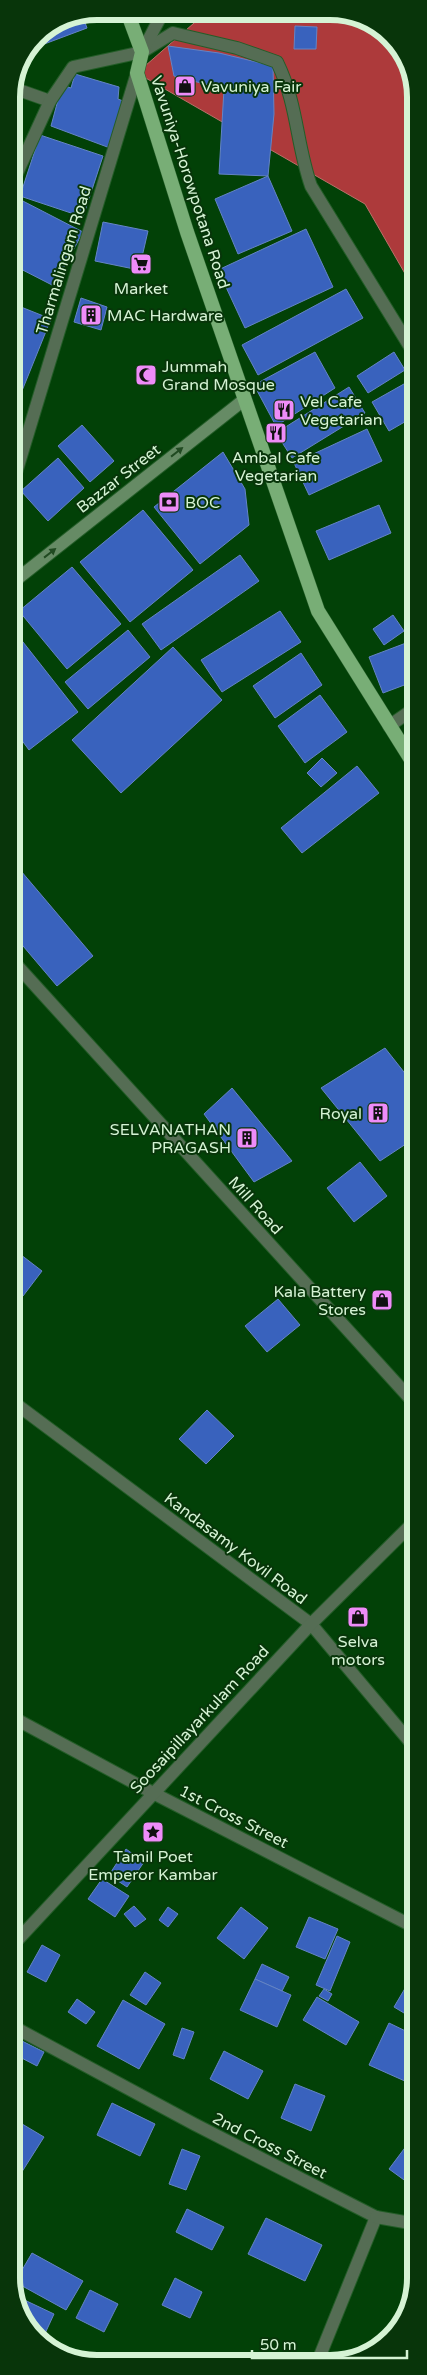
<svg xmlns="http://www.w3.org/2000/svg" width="427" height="2375" font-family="'Varela Round',sans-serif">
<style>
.water{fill:#ad3a3b;stroke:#b97269}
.building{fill:#3962bd;stroke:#6484c5}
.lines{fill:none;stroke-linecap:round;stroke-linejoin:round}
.minor-casing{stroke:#245d28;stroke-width:14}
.tertiary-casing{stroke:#245d28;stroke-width:14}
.secondary-casing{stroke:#245d28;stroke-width:14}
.trunk-casing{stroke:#245d28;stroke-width:15}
.minor{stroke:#556d54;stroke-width:12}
.tertiary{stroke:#556d54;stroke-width:12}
.secondary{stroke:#668b65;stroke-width:12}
.trunk{stroke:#78ae76;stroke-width:14}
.oneway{fill:#204a21}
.labels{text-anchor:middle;stroke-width:4;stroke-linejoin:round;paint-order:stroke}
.poi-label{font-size:16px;fill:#d5f3d4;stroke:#08350a;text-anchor:start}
.street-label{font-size:16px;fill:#d5f3d4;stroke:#08350a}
.rim{fill:none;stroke:#d5f3d4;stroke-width:6}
</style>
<rect width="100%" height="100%" fill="#024107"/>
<polygon class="water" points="352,14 395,41 415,86 415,291 365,204 137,73 202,16"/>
<g class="building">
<polygon points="83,17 87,28 31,49 37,36 65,18"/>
<polygon points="295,26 317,27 316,49 294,49"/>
<polygon points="168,46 219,53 273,66 274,114 268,176 219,174 224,89 174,76"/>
<polygon points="75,74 119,87 118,99 123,101 110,148 51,126 62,85 71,88"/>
<polygon points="40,135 103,156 83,217 20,196"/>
<polygon points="268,176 292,231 238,254 215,199"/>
<polygon points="17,198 83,232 54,286 11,264 11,208"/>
<polygon points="103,222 148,231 139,270 95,261"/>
<polygon points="306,229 333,287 245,328 218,270"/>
<polygon points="346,289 363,318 258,375 242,345"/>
<polygon points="81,298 107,307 101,330 74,322"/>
<polygon points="11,303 51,319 11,418"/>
<polygon points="315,352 335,388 276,426 254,385"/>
<polygon points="394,352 405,370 368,393 357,376"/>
<polygon points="411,380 415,387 415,416 389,431 372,402"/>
<polygon points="349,387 365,413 292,458 276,433"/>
<polygon points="82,425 114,461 90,482 58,446"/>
<polygon points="367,429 382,461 309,495 294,463"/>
<polygon points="223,452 245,489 249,525 200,564 154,507"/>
<polygon points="58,458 84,488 48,521 21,491"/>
<polygon points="379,505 391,533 329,560 316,531"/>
<polygon points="143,510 193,570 130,622 80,562"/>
<polygon points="240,555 259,581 161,650 142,624"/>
<polygon points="72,567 121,624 67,669 19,611"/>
<polygon points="280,611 301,642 222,692 201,660"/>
<polygon points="393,615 404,631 384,645 373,629"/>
<polygon points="12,628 78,712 29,750 12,727"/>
<polygon points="128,630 150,657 88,709 65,682"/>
<polygon points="414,640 415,681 383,693 369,657"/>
<polygon points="173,647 222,700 121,793 72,740"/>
<polygon points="301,653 322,685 275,718 253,686"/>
<polygon points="320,695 347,732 305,763 278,726"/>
<polygon points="322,758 337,773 321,787 307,773"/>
<polygon points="357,766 379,793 302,853 281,828"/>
<polygon points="21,871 93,956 57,986 12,933 12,878"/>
<polygon points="385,1048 415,1086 415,1138 380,1161 321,1088"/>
<polygon points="232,1088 292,1161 254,1182 204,1114"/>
<polygon points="360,1162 387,1196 354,1222 327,1188"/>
<polygon points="12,1248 42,1271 23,1296 12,1287"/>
<polygon points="278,1299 300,1325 267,1352 245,1326"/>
<polygon points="207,1410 234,1436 206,1464 179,1439"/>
<polygon points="126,1849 144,1862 127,1887 109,1875"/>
<polygon points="102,1879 129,1896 115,1917 88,1899"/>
<polygon points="134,1906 146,1919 135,1927 124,1914"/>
<polygon points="168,1907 178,1914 168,1927 159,1920"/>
<polygon points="241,1907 268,1928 244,1959 217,1938"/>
<polygon points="309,1917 338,1929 325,1959 296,1947"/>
<polygon points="337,1936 350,1942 330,1991 316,1985"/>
<polygon points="42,1945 60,1955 46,1982 27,1972"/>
<polygon points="262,1964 289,1977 282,1991 255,1979"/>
<polygon points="145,1972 161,1983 146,2005 130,1995"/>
<polygon points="255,1979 291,1995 277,2027 240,2010"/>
<polygon points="407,1985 416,1990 416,2005 409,2016 394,2007"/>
<polygon points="324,1989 332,1994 328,2001 319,1996"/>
<polygon points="317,1997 359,2022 346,2045 303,2020"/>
<polygon points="77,1999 95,2012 86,2024 68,2012"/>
<polygon points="123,2000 165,2024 139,2069 97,2046"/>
<polygon points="389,2023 416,2036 416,2086 369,2065"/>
<polygon points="182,2028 194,2032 184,2059 173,2055"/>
<polygon points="12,2036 44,2052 37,2066 12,2053"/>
<polygon points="224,2051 263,2071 248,2099 210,2079"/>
<polygon points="295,2084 325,2096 311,2131 281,2118"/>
<polygon points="112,2103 155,2124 140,2156 97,2135"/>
<polygon points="12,2118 44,2137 18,2178 12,2175"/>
<polygon points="416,2133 416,2179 411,2185 389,2169"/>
<polygon points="182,2149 200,2156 186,2190 169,2184"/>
<polygon points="187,2209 224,2227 212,2250 176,2232"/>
<polygon points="266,2218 322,2245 305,2281 248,2254"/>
<polygon points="32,2253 83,2281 66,2310 15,2282"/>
<polygon points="175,2278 202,2292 190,2318 162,2305"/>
<polygon points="90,2290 118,2304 104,2332 76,2318"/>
<polygon points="16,2296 54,2314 42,2340 33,2335"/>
</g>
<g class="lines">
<g class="minor-casing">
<g id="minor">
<polyline points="13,88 50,101"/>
<path d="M11 186 50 101 73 67 142 52 173 33 237 48 277 62C298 105 296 143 311 186L415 355"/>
<polyline points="12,486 137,73"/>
<polyline points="389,726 415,708"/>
<polyline points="12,960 415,1404"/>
<polyline points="12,1401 311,1624 416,1749"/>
<polyline points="12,1717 153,1793 416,1928"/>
<polyline points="12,1946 311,1624 416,1520"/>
<polyline points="12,2026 194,2124 376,2217 317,2363"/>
<polyline points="376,2217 416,2224"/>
</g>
</g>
<g class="tertiary-casing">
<polyline id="tertiary" points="142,52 161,16"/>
</g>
<g class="secondary-casing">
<polyline id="secondary" points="12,583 245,399"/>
</g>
<g class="trunk-casing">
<polyline id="trunk" points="129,17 142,52 137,73 187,232 318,611 415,766"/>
</g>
<use href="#minor" class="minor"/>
<use href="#tertiary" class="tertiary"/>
<use href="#secondary" class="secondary"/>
<use href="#trunk" class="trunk"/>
</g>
<defs><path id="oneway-solid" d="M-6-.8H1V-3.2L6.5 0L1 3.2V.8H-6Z" transform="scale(1.25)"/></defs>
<g class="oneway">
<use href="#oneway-solid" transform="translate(177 452) rotate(-38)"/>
<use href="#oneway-solid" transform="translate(50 553) rotate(-38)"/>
</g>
<defs>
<g id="shop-square" transform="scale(1.125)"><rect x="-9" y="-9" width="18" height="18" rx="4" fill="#ee8cf8" stroke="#08350a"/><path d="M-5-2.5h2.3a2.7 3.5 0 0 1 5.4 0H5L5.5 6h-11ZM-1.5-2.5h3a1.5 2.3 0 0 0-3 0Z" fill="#111"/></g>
<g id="supermarket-square" transform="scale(1.125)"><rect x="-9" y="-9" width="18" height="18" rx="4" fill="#ee8cf8" stroke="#08350a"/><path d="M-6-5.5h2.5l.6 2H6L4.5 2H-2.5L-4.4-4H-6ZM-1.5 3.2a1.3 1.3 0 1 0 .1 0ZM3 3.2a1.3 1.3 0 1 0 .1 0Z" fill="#111"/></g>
<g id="building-square" transform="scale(1.125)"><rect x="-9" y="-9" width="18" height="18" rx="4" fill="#ee8cf8" stroke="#08350a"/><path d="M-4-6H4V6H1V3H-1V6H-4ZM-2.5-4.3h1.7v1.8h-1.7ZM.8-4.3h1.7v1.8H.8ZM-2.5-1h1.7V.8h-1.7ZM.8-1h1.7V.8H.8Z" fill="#111"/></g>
<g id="mosque-square" transform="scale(1.125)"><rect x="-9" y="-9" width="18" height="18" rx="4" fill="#ee8cf8" stroke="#08350a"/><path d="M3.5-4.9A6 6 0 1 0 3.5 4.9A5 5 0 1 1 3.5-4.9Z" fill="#111"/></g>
<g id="restaurant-square" transform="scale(1.125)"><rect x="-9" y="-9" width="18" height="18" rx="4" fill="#ee8cf8" stroke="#08350a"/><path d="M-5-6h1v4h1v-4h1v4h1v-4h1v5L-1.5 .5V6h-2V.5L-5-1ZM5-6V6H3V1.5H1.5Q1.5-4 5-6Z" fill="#111"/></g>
<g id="bank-square" transform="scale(1.125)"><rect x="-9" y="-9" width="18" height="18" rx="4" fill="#ee8cf8" stroke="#08350a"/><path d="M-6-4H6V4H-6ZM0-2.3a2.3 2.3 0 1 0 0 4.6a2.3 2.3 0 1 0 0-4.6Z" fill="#111"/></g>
<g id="sight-square" transform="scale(1.125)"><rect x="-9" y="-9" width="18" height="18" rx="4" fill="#ee8cf8" stroke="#08350a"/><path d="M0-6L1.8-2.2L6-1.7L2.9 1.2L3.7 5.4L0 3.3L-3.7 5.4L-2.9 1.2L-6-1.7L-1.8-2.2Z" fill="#111"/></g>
</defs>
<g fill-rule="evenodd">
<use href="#shop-square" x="185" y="86"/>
<use href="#supermarket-square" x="141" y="264"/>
<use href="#building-square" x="91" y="315"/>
<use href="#mosque-square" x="146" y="375"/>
<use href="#restaurant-square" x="284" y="410"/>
<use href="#restaurant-square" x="276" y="433"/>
<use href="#bank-square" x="169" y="502"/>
<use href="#building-square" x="378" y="1113"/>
<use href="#building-square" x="247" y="1138"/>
<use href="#shop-square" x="382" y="1300"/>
<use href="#shop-square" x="358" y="1617"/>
<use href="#sight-square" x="153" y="1832"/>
</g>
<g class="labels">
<g class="poi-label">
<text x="201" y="92">Vavuniya Fair</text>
<text x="141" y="294" text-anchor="middle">Market</text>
<text x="107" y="321">MAC Hardware</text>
<text x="162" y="372">Jummah<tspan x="162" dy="18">Grand Mosque</tspan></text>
<text x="300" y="407">Vel Cafe<tspan x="300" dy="18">Vegetarian</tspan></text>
<text x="276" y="463" text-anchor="middle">Ambal Cafe<tspan x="276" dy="18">Vegetarian</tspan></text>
<text x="185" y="508">BOC</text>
<text x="362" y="1119" text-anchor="end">Royal</text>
<text x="231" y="1135" text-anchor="end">SELVANATHAN<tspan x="231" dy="18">PRAGASH</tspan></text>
<text x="366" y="1297" text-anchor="end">Kala Battery<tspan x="366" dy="18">Stores</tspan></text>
<text x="358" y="1647" text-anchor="middle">Selva<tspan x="358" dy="18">motors</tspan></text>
<text x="153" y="1862" text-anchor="middle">Tamil Poet<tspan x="153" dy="18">Emperor Kambar</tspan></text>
</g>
<g class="street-label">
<text transform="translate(191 182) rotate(72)" y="6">Vavuniya-Horowpotana Road</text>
<text transform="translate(63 260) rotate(-73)" y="6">Tharmalingam Road</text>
<text transform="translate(118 478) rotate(-38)" y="6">Bazzar Street</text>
<text transform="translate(256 1205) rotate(48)" y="6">Mill Road</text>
<text transform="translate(236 1548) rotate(37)" y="6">Kandasamy Kovil Road</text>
<text transform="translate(199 1719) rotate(-47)" y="6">Soosaipillayarkulam Road</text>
<text transform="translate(234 1816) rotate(27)" y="6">1st Cross Street</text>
<text transform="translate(270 2145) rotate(27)" y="6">2nd Cross Street</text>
</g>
</g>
<path d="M0 0H427V2375H0ZM97 20H330A77 77 0 0 1 407 97V2278A77 77 0 0 1 330 2355H97A77 77 0 0 1 20 2278V97A77 77 0 0 1 97 20Z" fill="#08350a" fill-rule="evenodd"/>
<path class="rim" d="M97 20H330A77 77 0 0 1 407 97V2278A77 77 0 0 1 330 2355H97A77 77 0 0 1 20 2278V97A77 77 0 0 1 97 20Z"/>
<path d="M252 2350v8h155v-8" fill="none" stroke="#d5f3d4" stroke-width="2.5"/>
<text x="260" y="2350" font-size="15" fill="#d5f3d4" stroke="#08350a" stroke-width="4" paint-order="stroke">50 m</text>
</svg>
